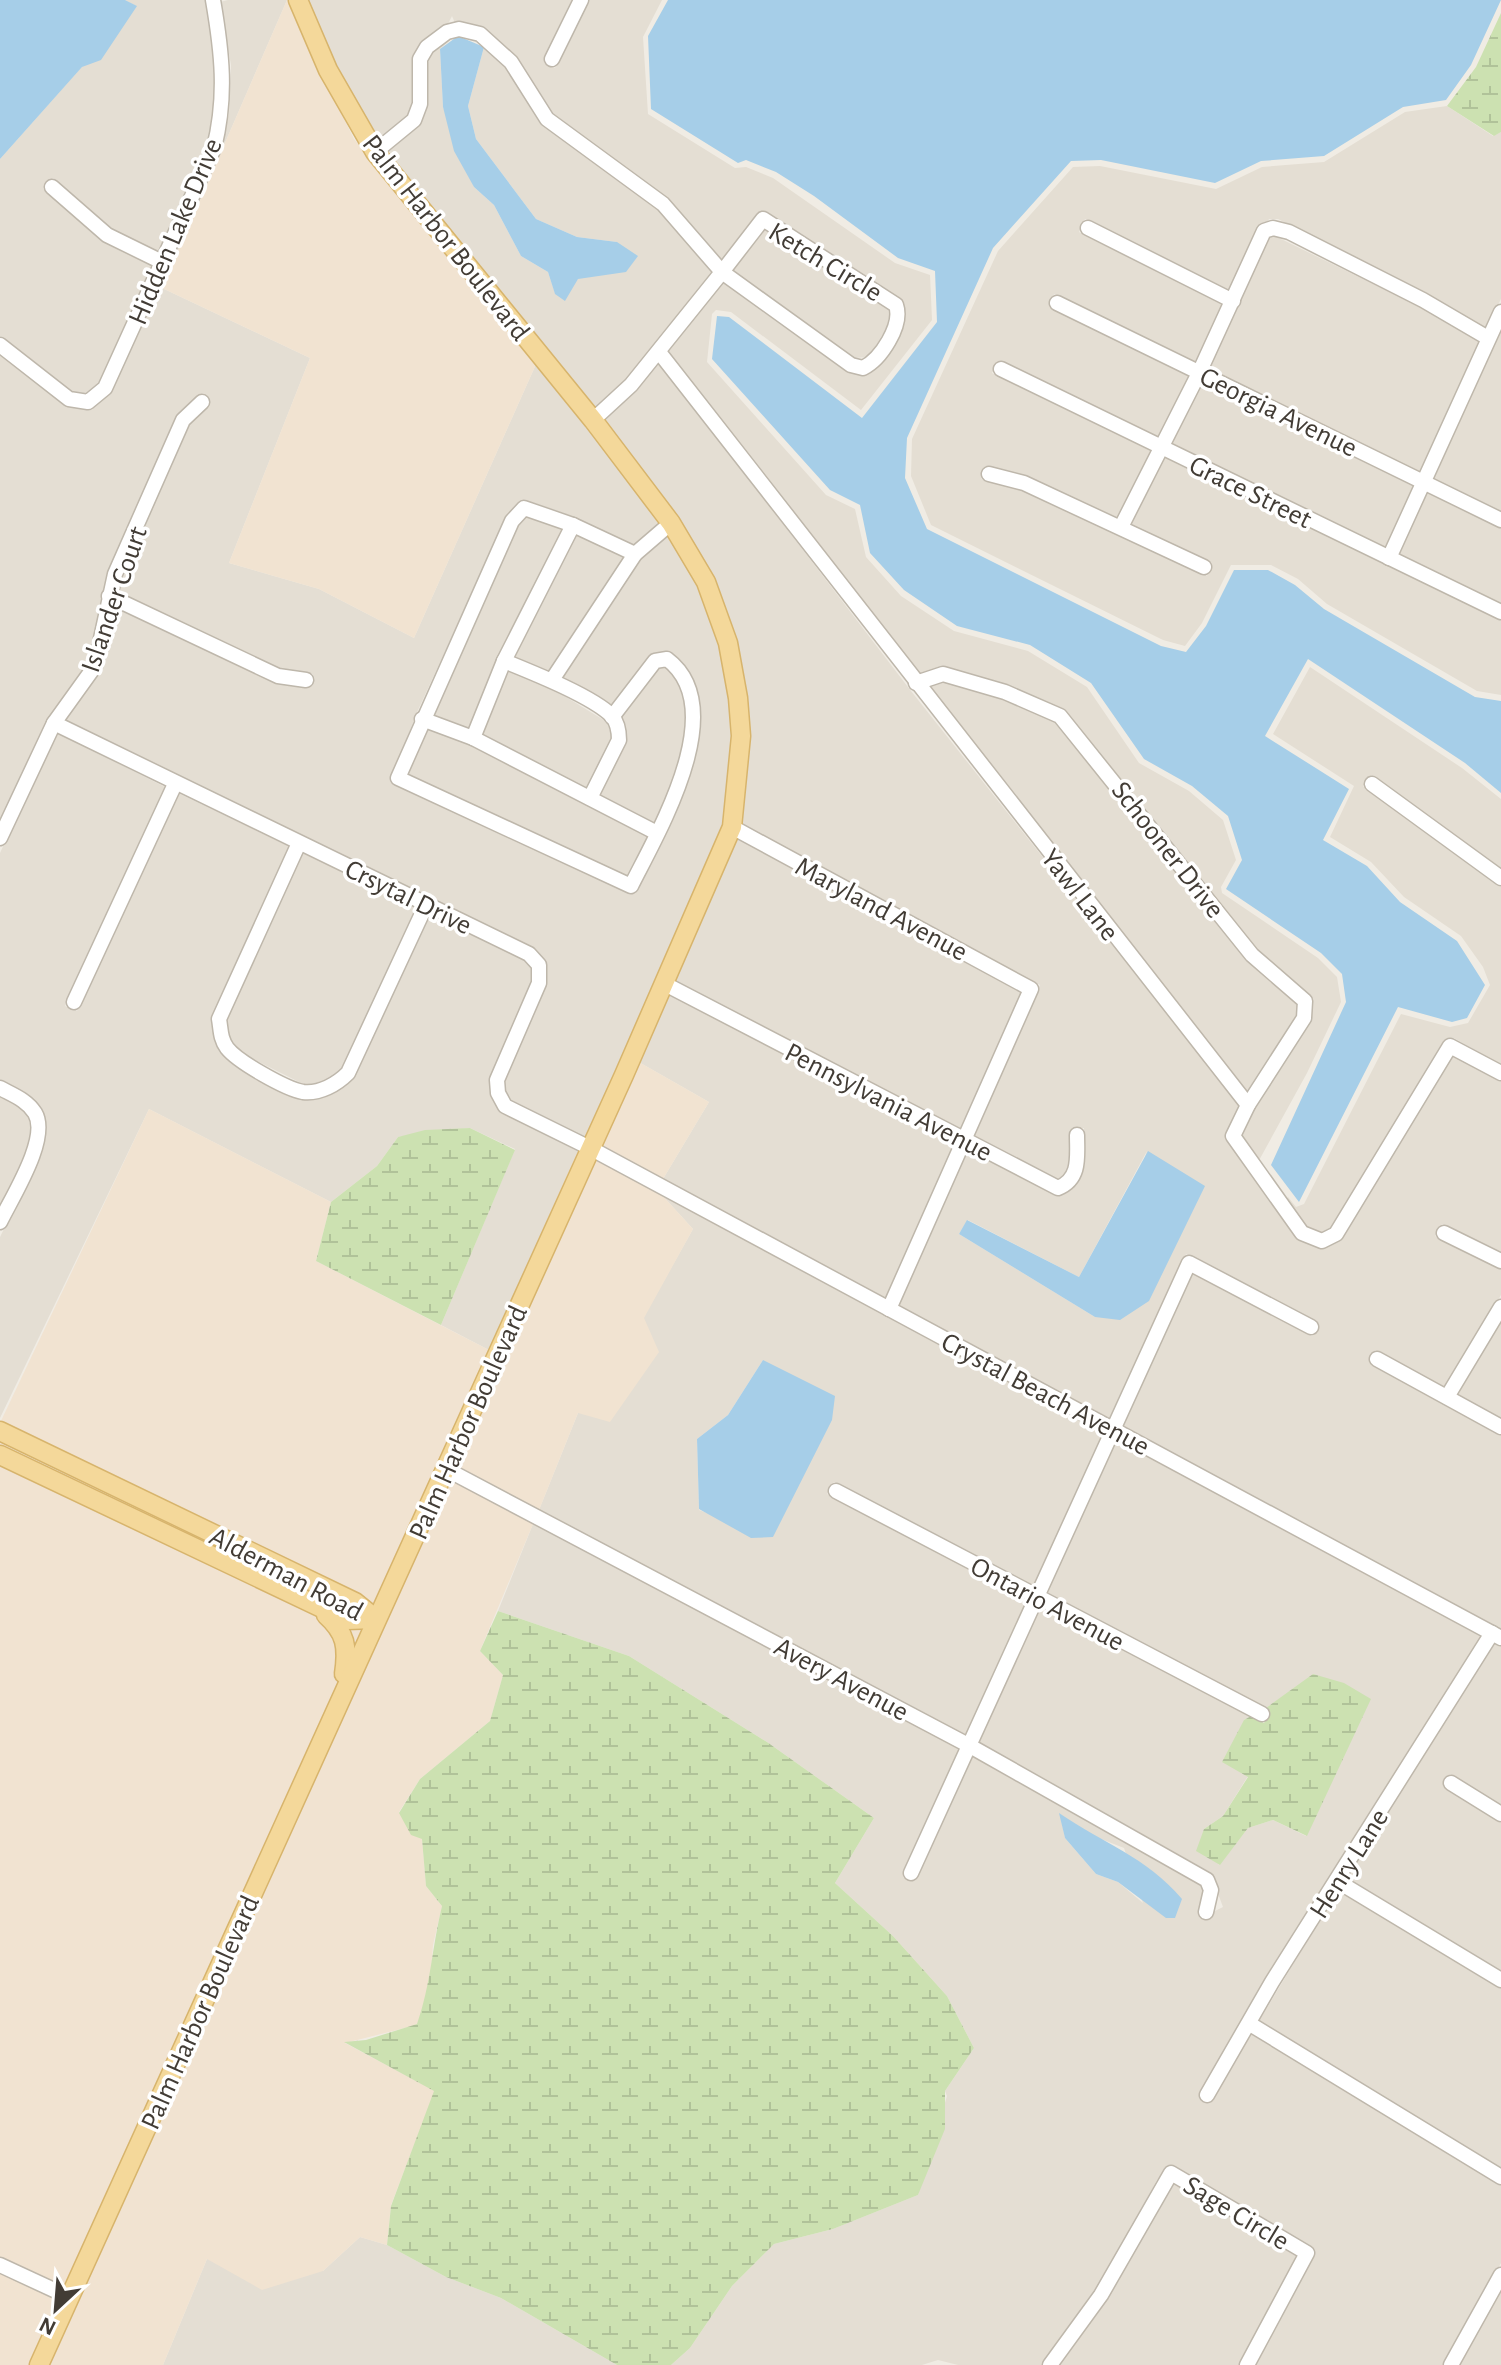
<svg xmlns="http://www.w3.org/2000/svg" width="1501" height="2365" font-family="'Alegreya Sans',sans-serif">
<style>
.residential{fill:#e4ded3;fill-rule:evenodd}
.commercial{fill:#f1e3d1}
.wetland{fill:url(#wetland-marsh)}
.water{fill:#a6cee8}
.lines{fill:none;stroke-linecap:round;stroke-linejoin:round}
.minor-casing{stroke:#beb7ab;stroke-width:17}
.major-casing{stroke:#d7b46c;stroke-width:21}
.minor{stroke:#fff;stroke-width:14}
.major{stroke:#f4d89a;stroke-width:18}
.labels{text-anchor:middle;stroke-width:7;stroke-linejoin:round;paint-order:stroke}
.street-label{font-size:28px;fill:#423c35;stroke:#fff}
</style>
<defs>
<pattern id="wetland-marsh" width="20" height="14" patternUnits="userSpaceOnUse" patternTransform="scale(2)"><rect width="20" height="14" fill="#cce1b1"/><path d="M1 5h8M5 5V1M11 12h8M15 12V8" fill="none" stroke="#b0c299"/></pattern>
</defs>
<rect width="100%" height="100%" fill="#f0ece4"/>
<g class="residential">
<polygon points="125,0 206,0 218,66 216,115 208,146 160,253 111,229 53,178 43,188 103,240 154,265 100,384 87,395 72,392 0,336 0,159 136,6"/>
<polygon points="228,0 287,0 162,288 310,358 229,563 319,589 414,638 537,362 662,522 634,546 572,516 532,502 519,503 506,519 418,710 392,776 394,785 628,892 690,771 700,722 695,683 682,662 671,654 611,708 561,677 640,558 669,533 700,586 722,645 735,737 726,826 585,1137 510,1101 504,1090 504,1081 544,960 534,949 64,720 101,667 114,606 275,683 311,687 313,674 281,670 117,592 188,424 210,403 203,393 179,414 109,572 89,664 45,724 0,823 0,353 67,406 92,410 220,150 229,115 231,65 220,2"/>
<path d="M305 0H574L544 62 555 68 588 0H662L643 37 648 114 735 168 746 167 773 178 895 263 930 275 932 320 861 410 731 312 716 310 712 314 707 362 826 495 855 509 866 557 901 596 954 631 1028 651 1087 687 1139 763 1189 791 1223 820 1236 860 1221 887 1222 893 1318 958 1337 977 1341 1002 1307 1073 1257 1164 1285 1202 1288 1197 1296 1207 1304 1204 1401 1014 1450 1027 1468 1023 1490 985 1483 967 1461 936 1404 897 1371 862 1330 837 1354 786 1273 734 1310 667 1462 768 1501 799V869L1371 775 1363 786 1501 887V1065L1454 1038 1447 1050 1501 1080V1253L1442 1224 1435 1236 1501 1269V1295L1445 1388 1375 1350 1369 1362 1501 1435V1630L1121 1425 1192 1272 1312 1336 1319 1323 1186 1254 1109 1419 897 1305 968 1150 1059 1194 1073 1187 1081 1175 1084 1128 1071 1129 1070 1169 1058 1180 974 1137 1040 985 739 823 748 734 734 640 602 420 659 362 911 691 1240 1106 1253 1110 1257 1106 1312 1001 1295 982 1257 949 1065 710 1007 686 945 667 918 675 668 351 723 281 847 371 865 374 878 366 901 328 905 315 901 300 766 213 722 262 667 198 552 114 517 57 485 28 455 23 452 16 448 24 423 42 414 59V103L408 116 377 142 348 96ZM1147 1151 1095 1317 959 1234 968 1220 1079 1277Z"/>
<polygon points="454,37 440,49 443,107 474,187 494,205 521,256 548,272 555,293 578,279 617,242 577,237 536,219 476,139 468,106 484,47 506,67 542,125 659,209 714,273 627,380 594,410 385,152 427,104 425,73 431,52"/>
<polygon points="1447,106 1493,136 1501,132 1501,299 1486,329 1427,294 1278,219 1269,219 1230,291 1085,219 1079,232 1224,304 1197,363 1054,294 1049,306 1190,376 1158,438 998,361 992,373 1151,450 1118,518 1026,476 985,466 981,479 1022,490 1207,576 1212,563 1130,524 1163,456 1501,620 1501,695 1477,691 1327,604 1298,579 1271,565 1231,565 1202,623 1185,646 1163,640 931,525 911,476 912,439 998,251 1073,167 1100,166 1216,189 1262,167 1324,162 1405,112"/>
<polygon points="764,228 890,309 890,322 869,357 854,358 732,270"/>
<polygon points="1273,235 1420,307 1480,341 1422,473 1208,369 1269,237"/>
<polygon points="1501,327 1501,512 1434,479"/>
<polygon points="1202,382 1417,487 1386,549 1169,443"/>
<polygon points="1428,492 1501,528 1501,604 1398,554"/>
<polygon points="526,515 564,529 470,729 430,714 517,525"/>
<polygon points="576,534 625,557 550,672 513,657"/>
<polygon points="665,667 683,688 687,722 678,769 655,824 598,795 625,739 620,717 658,668"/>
<polygon points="507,670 548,686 607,722 613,739 587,789 481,734"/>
<polygon points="942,681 1002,699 1056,722 1247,960 1298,1004 1298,1016 1248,1094 927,686"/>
<polygon points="425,727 470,744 649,837 628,877 406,774"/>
<polygon points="56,732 167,788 65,1006 77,1011 178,793 290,847 214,1027 214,1038 222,1052 251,1075 303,1099 330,1094 342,1088 354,1075 428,914 525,960 533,969 533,983 492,1096 502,1113 579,1150 489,1350 441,1325 515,1149 470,1128 398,1137 377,1166 331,1202 149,1109 0,1418 0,1237 42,1152 45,1126 41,1110 28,1094 0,1080 0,853"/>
<polygon points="735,837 1023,993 963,1131 673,981"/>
<polygon points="301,852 417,908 343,1069 328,1081 305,1085 241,1053 226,1032 226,1019"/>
<polygon points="668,994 957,1144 886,1299 663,1179 709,1102 637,1061"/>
<polygon points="0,1096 21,1106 30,1118 33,1129 31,1144 0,1207"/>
<path d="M661 1194 1104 1432 1035 1588 834 1482 827 1494 1029 1601 967 1736 539 1510 578 1413 643 1318 693 1229ZM763 1360 777 1524 772 1537 699 1510 697 1439 728 1415Z"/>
<polygon points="1501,1319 1501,1419 1456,1394"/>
<path d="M1115 1438 1483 1636 1199 2097 1209 2104 1252 2033 1501 2185V2263L1444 2365H1255L1303 2278 1311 2247 1174 2166 1166 2169 1157 2180 1096 2292 1042 2365H958L938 2360 922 2365H671L690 2348 732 2286 774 2244 833 2229 918 2195 947 2096 945 2091 974 2048 947 1996 893 1936 835 1883 874 1818 767 1742 629 1656 498 1611 533 1524 961 1749 903 1877 914 1881 973 1755 1202 1884 1211 1913 1223 1907 1210 1872 978 1742 1040 1607 1251 1716 1244 1720 1248 1776 1223 1816 1204 1829 1219 1865 1248 1828 1273 1820 1306 1836 1314 1675 1266 1708 1046 1594ZM1060 1814 1091 1835 1124 1848 1143 1903 1118 1882 1096 1874 1065 1838Z"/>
<polygon points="1494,1642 1501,1646 1501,1806 1450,1774 1443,1786 1501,1823 1501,1972 1346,1878"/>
<polygon points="1338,1890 1501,1988 1501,2169 1259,2021"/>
<polygon points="1172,2181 1299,2256 1240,2365 1058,2365 1106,2299"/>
<polygon points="360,2237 387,2245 446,2277 501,2298 617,2365 163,2365 207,2259 323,2271"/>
<polygon points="1501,2288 1501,2365 1459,2365"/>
</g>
<g class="commercial">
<polygon points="287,0 291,0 306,42 354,139 537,362 414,638 319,589 229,563 310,358 162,288"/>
<polygon points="637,1061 709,1102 663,1179 599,1144"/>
<polygon points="149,1109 331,1202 316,1261 489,1350 576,1155 582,1151 374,1609 0,1423"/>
<polygon points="593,1157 661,1194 693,1229 644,1318 659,1352 610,1422 578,1413 539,1510 453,1465"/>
<polygon points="0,1439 357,1613 349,1613 0,1447"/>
<polygon points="0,1463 365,1627 67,2288 0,2257"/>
<polygon points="447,1478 533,1524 480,1651 503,1675 490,1721 420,1779 399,1812 422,1839 426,1886 442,1906 433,1945 430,1987 417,2025 345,2043 435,2091 391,2205 387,2245 360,2237 323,2271 262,2290 207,2259 163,2365 47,2365"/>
<polygon points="0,2273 61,2301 32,2365 0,2365"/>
</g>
<g class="wetland">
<polygon points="1501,13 1501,132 1494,136 1447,106 1476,67"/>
<polygon points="470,1128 515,1150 441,1325 316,1261 331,1202 377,1166 398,1137 425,1130"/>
<path d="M498 1611 629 1656 767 1742 874 1818 835 1883 893 1936 947 1996 974 2048 945 2091V2129L918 2195 833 2229 774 2244 732 2286 690 2348 671 2365H617L501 2298 446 2277 387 2245 391 2206 434 2091 344 2042 366 2040 417 2024C431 1984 432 1947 442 1906L426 1886 422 1839 411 1835 399 1813 420 1779 490 1721 503 1675 480 1651Z"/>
<polygon points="1313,1674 1344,1683 1371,1699 1307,1836 1273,1820 1248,1828 1220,1865 1196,1851 1204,1829 1223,1816 1248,1777 1222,1762 1244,1720 1251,1716 1264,1723 1270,1711 1266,1708"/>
</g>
<g class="water">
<polygon points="0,0 125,0 137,6 101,60 82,67 0,159"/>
<polygon points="668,0 1501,0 1471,65 1446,100 1403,107 1324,156 1261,161 1215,183 1101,160 1071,161 993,248 907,438 905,478 927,529 1161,646 1186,652 1206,626 1234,570 1268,570 1295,585 1324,609 1475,697 1501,701 1501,793 1465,763 1308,659 1265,736 1349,789 1323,840 1367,866 1400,902 1457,941 1485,985 1467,1018 1452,1022 1398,1007 1299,1202 1271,1165 1346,1002 1342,974 1321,953 1226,889 1242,860 1228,816 1192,786 1144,759 1091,683 1030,645 957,626 904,590 870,553 860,505 830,490 712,359 717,316 729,317 862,418 937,322 935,271 898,258 814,196 776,172 746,160 738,163 651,109 648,36"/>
<polygon points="458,36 484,47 468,106 476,139 536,219 577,237 617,242 638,256 626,272 578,279 565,301 555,294 548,272 521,256 494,205 474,187 454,151 443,107 440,49"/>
<polygon points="1148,1151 1205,1186 1149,1301 1120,1320 1095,1317 959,1234 967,1220 1079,1277"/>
<polygon points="763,1360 835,1396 832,1420 773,1537 751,1538 699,1509 697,1439 728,1415"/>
<path d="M1059 1813C1104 1844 1145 1856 1182 1899L1175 1918H1166L1118 1882 1096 1874 1065 1838Z"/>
</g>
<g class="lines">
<g class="minor-casing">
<g id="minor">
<polyline points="552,59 581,0"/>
<polyline points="375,152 414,120 420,104 420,59 427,47 447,32 459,29 480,34 511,62 547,119 663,204 722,272 631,385 593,420"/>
<polyline points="52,187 107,235 162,262"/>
<path d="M763 219 896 305C903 325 881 359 863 368L851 365 722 272Z"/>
<polyline points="1088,228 1233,301"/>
<polyline points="1057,303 1501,520"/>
<path d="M0 345 69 399 88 402 105 388 214 148C227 96 222 52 213 0"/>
<polyline points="659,352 1248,1105"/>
<polyline points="1001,369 1501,612"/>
<polyline points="989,474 1024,483 1204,567"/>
<polyline points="1121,527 1199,373 1264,231 1273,228 1289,232 1423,300 1488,338"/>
<polyline points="1389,558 1501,312"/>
<polyline points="109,596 278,676 306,680"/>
<path d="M504 661C531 672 592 696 612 716 618 723 619 732 619 740L590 798"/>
<polyline points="552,680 635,554 671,523"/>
<polyline points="916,683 943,674 1005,692 1060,716 1252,955 1305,1001 1304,1018 1248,1105 1233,1136 1302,1233 1322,1241 1336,1234 1450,1046 1501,1073"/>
<path d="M612 717 655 661 667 659C732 708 658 832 631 886L398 778 512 521 524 508 573 525 635 554"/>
<polyline points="422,719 473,738 657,833"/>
<polyline points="54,723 529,954 539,965 539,983 497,1080 498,1093 505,1106 590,1148 1501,1638"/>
<polyline points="473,738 504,661 573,525"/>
<polyline points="1372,784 1501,878"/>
<polyline points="732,827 1031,989 889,1309"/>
<polyline points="0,838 54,723 95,666 115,574 183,420 202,402"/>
<path d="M299 843 219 1019C221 1030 220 1038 227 1048 238 1062 286 1089 303 1092 320 1094 337 1084 348 1073L426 905"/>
<path d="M665 984 1058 1188C1081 1179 1077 1156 1077 1135"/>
<polyline points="74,1002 175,784"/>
<path d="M0 1088C13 1095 27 1100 35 1113 50 1138 12 1197 0 1222"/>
<polyline points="1444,1233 1501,1261"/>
<polyline points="1377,1359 1501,1427"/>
<polyline points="1447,1397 1501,1307"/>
<polyline points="444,1468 970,1746 1207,1880 1211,1890 1206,1912"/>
<polyline points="836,1491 1262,1714"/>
<polyline points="1451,1783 1501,1814"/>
<polyline points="911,1873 1189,1263 1311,1327"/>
<polyline points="1337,1881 1501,1980"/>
<polyline points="1250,2024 1501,2177"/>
<polyline points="1207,2095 1272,1982 1492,1633"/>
<polyline points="0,2265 69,2297"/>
<polyline points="1050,2365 1101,2295 1171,2173 1307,2253 1247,2365"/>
<polyline points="1451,2365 1501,2275"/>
</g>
</g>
<g class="major-casing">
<g id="major">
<polyline points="0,1431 355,1602 376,1619"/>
<polyline points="0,1455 347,1620 376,1619"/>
<path d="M326 1615C346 1633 348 1647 344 1674"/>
<polyline points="39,2365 624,1075 732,827 741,736 738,698 728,643 706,582 671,523 593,420 375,152 328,70 298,0"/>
</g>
</g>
<use href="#minor" class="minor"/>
<use href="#major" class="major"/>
</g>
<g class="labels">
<g class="street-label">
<text transform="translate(174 231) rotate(-67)" y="10">Hidden Lake Drive</text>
<text transform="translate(447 237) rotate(52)" y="10">Palm Harbor Boulevard</text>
<text transform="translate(826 261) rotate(31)" y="10">Ketch Circle</text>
<text transform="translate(1279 411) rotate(26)" y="10">Georgia Avenue</text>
<text transform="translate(1251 491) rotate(26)" y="10">Grace Street</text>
<text transform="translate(113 599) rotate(-71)" y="10">Islander Court</text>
<text transform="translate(1169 849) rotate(52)" y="10">Schooner Drive</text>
<text transform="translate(1081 894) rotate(52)" y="10">Yawl Lane</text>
<text transform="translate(409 896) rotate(26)" y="10">Crsytal Drive</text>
<text transform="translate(882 908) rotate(28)" y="10">Maryland Avenue</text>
<text transform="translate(889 1101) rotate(27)" y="10">Pennsylvania Avenue</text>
<text transform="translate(1046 1393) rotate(28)" y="10">Crystal Beach Avenue</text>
<text transform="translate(467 1422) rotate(-66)" y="10">Palm Harbor Boulevard</text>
<text transform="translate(287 1573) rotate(28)" y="10">Alderman Road</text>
<text transform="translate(1048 1603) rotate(28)" y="10">Ontario Avenue</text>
<text transform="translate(842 1678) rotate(28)" y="10">Avery Avenue</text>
<text transform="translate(1348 1863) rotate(-58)" y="10">Henry Lane</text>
<text transform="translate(199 2012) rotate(-66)" y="10">Palm Harbor Boulevard</text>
<text transform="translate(1237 2212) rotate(31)" y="10">Sage Circle</text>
</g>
</g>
<g transform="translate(56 2309) rotate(206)" stroke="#ffffff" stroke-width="6" paint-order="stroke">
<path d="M0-6L14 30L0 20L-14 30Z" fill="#423c35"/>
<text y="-12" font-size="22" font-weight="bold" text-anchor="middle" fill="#423c35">N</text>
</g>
</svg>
